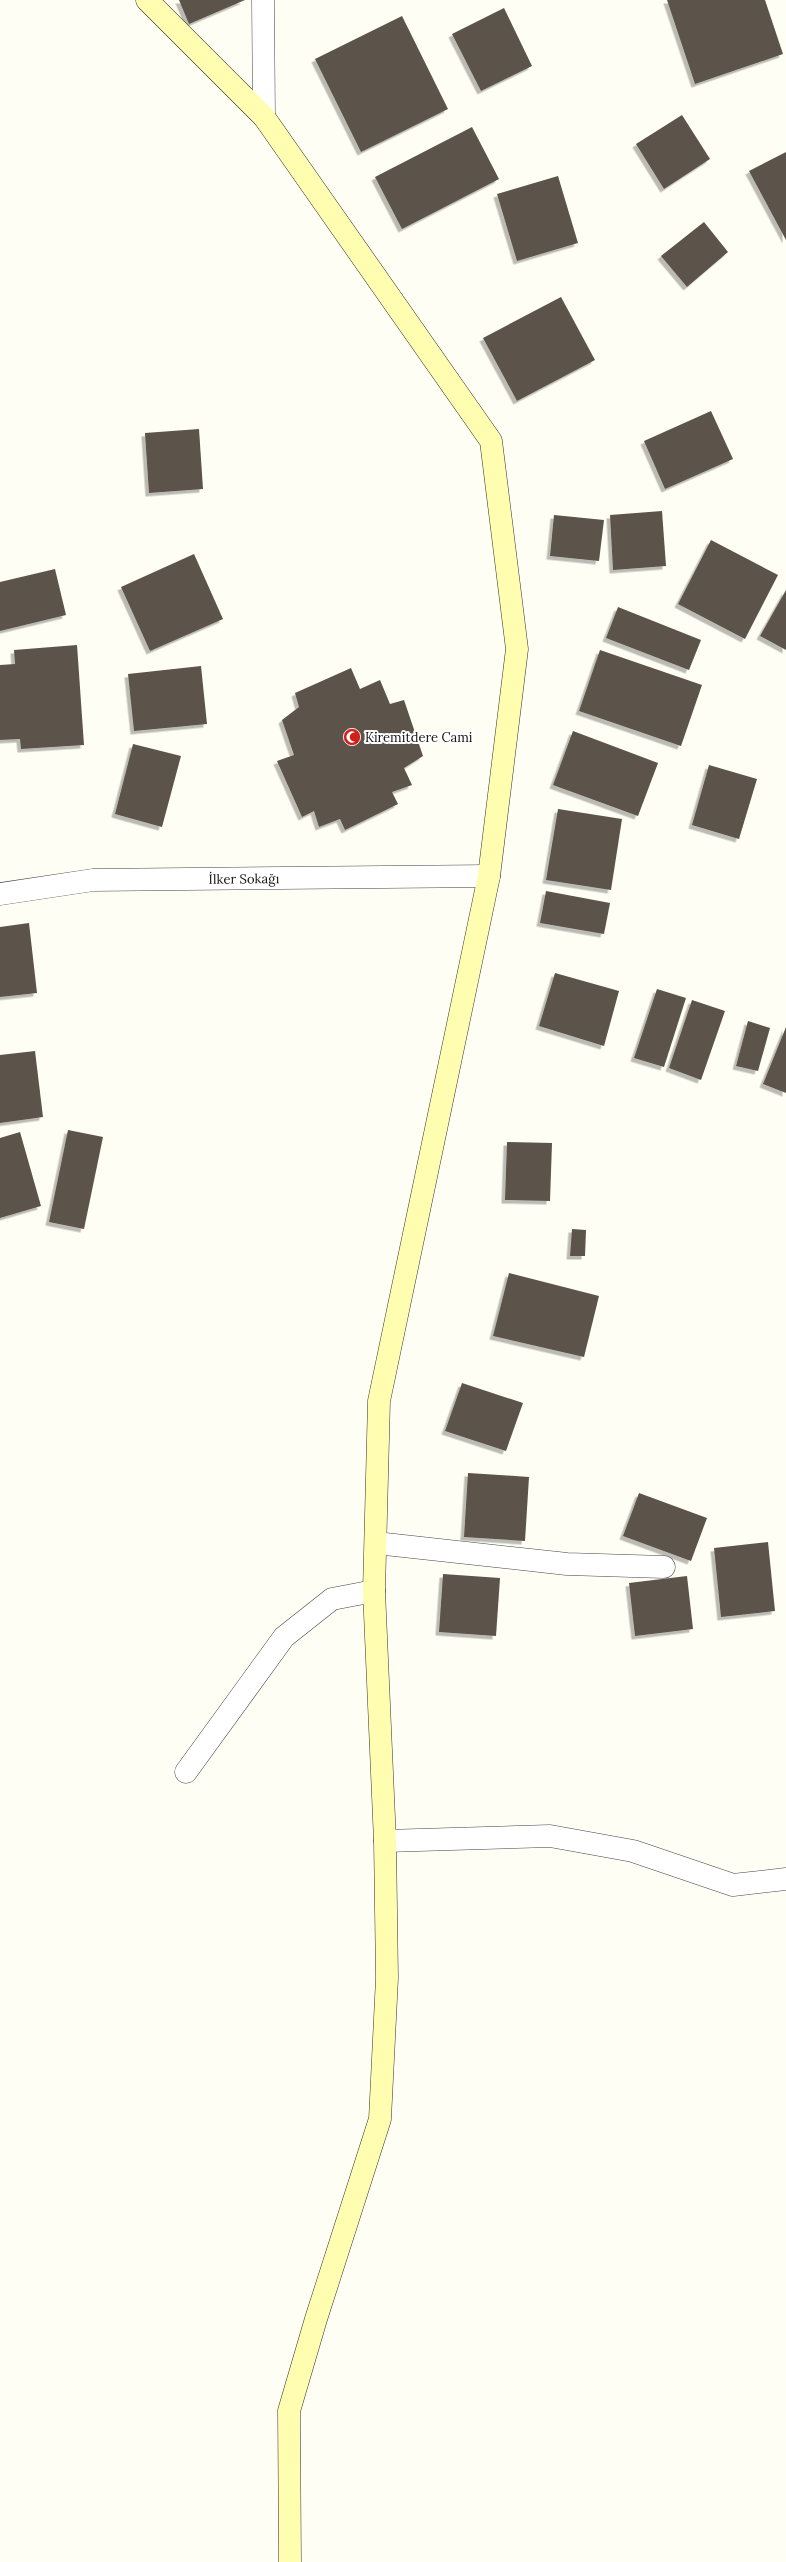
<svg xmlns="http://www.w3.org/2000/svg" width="786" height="2562" viewBox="0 0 786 2562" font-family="Lora,serif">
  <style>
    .building { fill: #5b534c; filter: url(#shadow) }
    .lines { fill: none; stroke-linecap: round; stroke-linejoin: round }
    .street-casing { stroke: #444; stroke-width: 23 }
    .secondary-casing { stroke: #333; stroke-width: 23 }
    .street { stroke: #fff; stroke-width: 22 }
    .secondary { stroke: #fffdaf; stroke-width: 22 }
    .labels { text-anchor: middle; stroke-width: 4; stroke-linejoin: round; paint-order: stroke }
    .poi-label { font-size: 13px; fill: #111; stroke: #fff; text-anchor: start }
    .street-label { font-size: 13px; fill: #111; stroke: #fff }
  </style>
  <defs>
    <filter id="shadow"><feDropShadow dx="-3.5" dy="3.5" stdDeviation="0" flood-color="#0004"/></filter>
  </defs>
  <rect width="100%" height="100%" fill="#fffef4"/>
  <g class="building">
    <polygon points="179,0 245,0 189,24"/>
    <polygon points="667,0 765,0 783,54 695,84"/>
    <polygon points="504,8 532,66 481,91 452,34"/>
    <polygon points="402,16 448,109 361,152 315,59"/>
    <polygon points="682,115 710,159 664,189 636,144"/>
    <polygon points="472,127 499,179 402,229 375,177"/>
    <polygon points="786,152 786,240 749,171"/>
    <polygon points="558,176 578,243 517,261 497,194"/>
    <polygon points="704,222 728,252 687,287 661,256"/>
    <polygon points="561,297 595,360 517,401 483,338"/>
    <polygon points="711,411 733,459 665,489 644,441"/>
    <polygon points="199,429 203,489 149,493 145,433"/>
    <polygon points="662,511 666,566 613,570 610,515"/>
    <polygon points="554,515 604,520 599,561 550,556"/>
    <polygon points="711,540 778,575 745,639 678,604"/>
    <polygon points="194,554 223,619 150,651 121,587"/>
    <polygon points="55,569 66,615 0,631 0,582"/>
    <polygon points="786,590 786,650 760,636"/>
    <polygon points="618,607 701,640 689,670 606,638"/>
    <polygon points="77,645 84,745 21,749 20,739 0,740 0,665 15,664 14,650"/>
    <polygon points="600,650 702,685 681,746 579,711"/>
    <polygon points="201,666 207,724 134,731 128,674"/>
    <polygon points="351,668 360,689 380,680 390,704 404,700 423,756 404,768 412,785 392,792 398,804 345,830 340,819 319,827 314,811 302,817 277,761 294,755 282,720 299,707 295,693"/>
    <polygon points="573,731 658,763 638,816 553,785"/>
    <polygon points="133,744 181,756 162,827 115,814"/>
    <polygon points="709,765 757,779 739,839 692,825"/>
    <polygon points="558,809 622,819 611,890 546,880"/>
    <polygon points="546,891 610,903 604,934 540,923"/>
    <polygon points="29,923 37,993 0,997 0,927"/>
    <polygon points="555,973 619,991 604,1046 539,1026"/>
    <polygon points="657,989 686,998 664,1067 634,1058"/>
    <polygon points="692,1000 725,1011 701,1080 669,1068"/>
    <polygon points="748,1021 770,1028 758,1071 736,1066"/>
    <polygon points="786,1027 786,1093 763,1084"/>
    <polygon points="35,1051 43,1117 0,1123 0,1055"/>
    <polygon points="68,1130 103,1137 84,1229 49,1222"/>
    <polygon points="20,1132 41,1206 0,1218 0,1138"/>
    <polygon points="507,1142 552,1143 550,1201 505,1200"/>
    <polygon points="572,1229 586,1230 585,1256 570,1256"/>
    <polygon points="509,1273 599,1296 584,1357 493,1336"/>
    <polygon points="462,1383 523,1403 506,1451 445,1431"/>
    <polygon points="468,1473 529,1477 525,1541 464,1537"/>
    <polygon points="639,1493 707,1518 691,1561 623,1536"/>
    <polygon points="768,1542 775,1611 721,1617 714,1548"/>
    <polygon points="443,1574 500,1578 496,1636 439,1632"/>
    <polygon points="687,1576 693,1629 635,1636 629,1583"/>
  </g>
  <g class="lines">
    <defs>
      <g id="street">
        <polyline points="263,0 264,117"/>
        <path id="s1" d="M0,894L93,880L489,876"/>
        <polyline points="376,1543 567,1564 664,1567"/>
        <polyline points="186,1772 284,1637 332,1599 374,1591"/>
        <polyline points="385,1841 550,1836 633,1851 733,1885 786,1879"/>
      </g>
      <polyline id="secondary" points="147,0 264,117 491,441 517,649 489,876 379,1401 374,1591 385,1841 387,1978 380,2119 316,2319 289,2411 290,2562"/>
    </defs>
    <use href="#street" class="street-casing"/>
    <use href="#secondary" class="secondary-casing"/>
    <use href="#street" class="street"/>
    <use href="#secondary" class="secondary"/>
  </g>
  <defs>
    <symbol id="mosque-disc" viewBox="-11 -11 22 22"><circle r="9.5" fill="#cf201a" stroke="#fff"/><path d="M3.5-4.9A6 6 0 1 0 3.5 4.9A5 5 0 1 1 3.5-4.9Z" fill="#fff"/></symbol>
  </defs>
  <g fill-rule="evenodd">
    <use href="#mosque-disc" x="342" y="727" width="20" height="20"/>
  </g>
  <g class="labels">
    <g class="poi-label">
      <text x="365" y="742">Kiremitdere Cami</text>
    </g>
    <g class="street-label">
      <text dy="5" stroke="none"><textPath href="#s1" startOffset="245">İlker Sokağı</textPath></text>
    </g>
  </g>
</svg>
